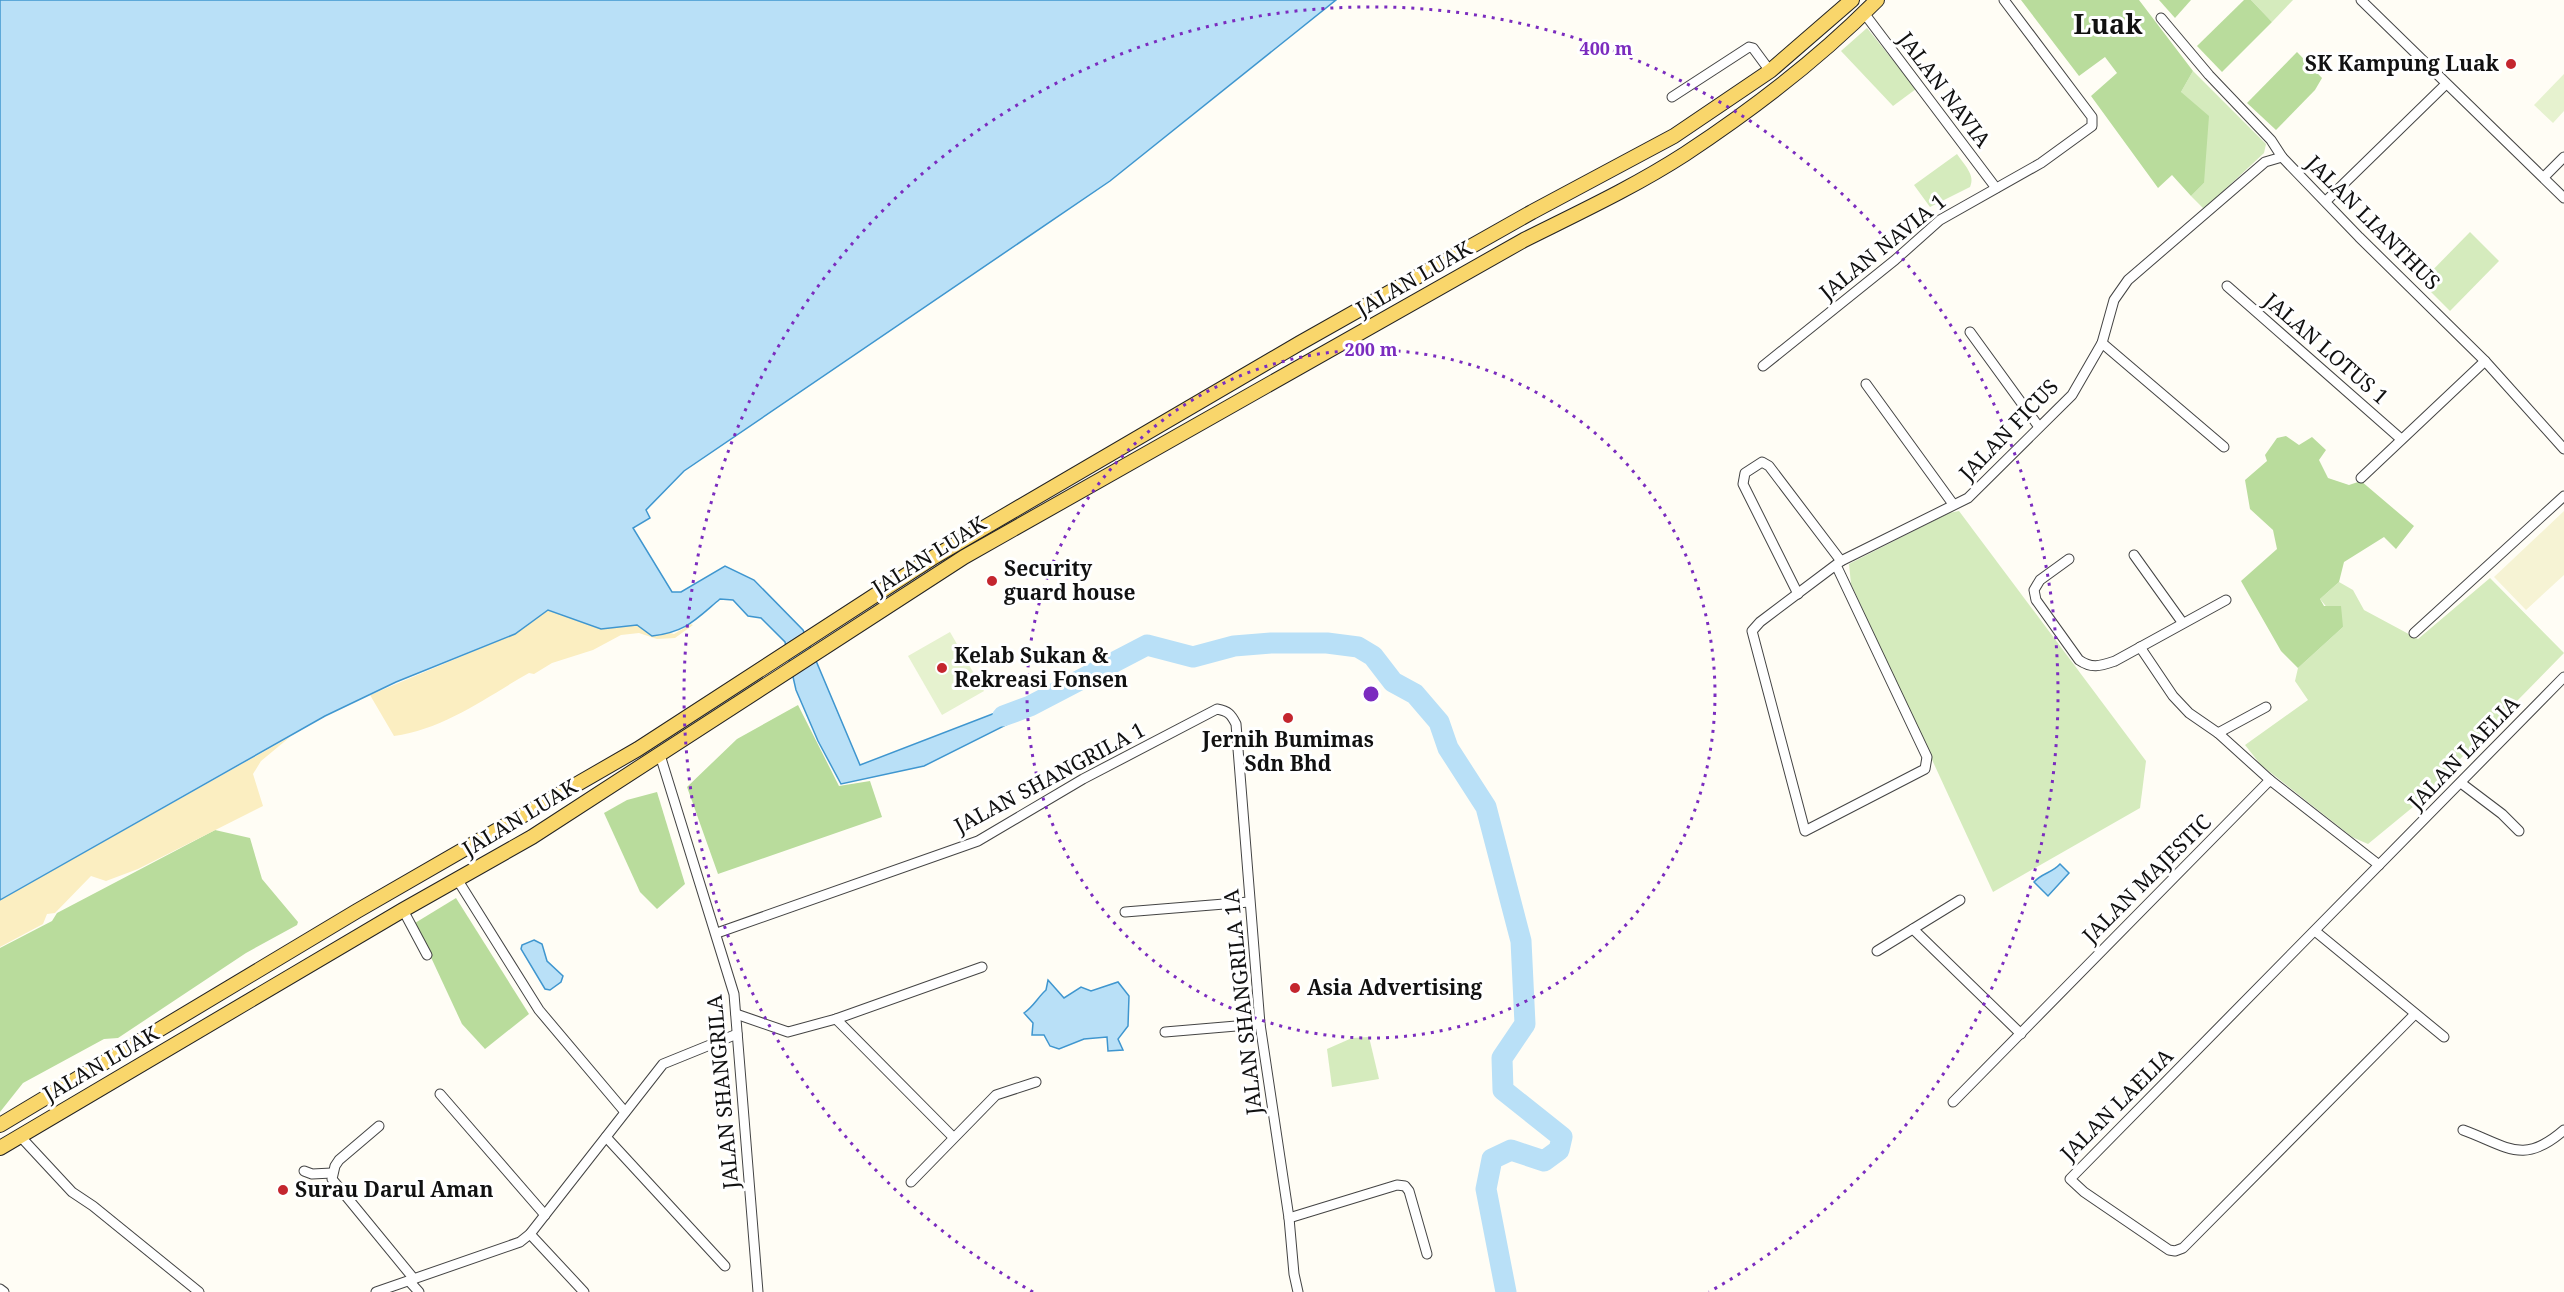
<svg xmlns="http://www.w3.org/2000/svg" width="2564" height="1292" viewBox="0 0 2564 1292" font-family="'Noto Serif',serif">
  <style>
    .farmland { fill: #f6f3d4 }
    .green { fill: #d5ebbd }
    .forest { fill: #b9dc9c }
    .sand { fill: #fbeec1 }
    .pitch { fill: #e6f2cf }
    .water { fill: #b9e0f7; stroke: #3f96cf; stroke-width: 1.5 }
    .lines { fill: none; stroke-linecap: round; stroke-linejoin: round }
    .river { stroke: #b9e0f7; stroke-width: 21 }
    .minor-casing { stroke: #444; stroke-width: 11 }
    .primary-casing { stroke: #222; stroke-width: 16 }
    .minor { stroke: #fff; stroke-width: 9 }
    .primary { stroke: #f9d66b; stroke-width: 14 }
    .ring { fill: none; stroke: #7b2cbf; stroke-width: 3; stroke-dasharray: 3 6 }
    .poi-dot { fill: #c4262e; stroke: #fff; stroke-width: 2 }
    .labels { text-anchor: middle; stroke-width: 6; stroke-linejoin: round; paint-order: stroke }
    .poi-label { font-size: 21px; font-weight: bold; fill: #111; stroke: #fff; text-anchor: start }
    .street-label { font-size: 21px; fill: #111; stroke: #fff }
    .district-label { font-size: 27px; font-weight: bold; fill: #111; stroke: #fff }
    .centre { fill: #7b2cbf; stroke: #fff; stroke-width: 3 }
    .ring-label { font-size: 18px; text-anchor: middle; font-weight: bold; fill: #7b2cbf; stroke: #fff; stroke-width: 6; stroke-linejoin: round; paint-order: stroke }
  </style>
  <rect width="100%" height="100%" fill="#fffdf5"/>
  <polygon class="farmland" points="2564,511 2564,575 2526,610 2494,577"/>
  <g class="green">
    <polygon points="2251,0 2293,0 2272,22"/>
    <polygon points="1867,28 1916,89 1893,106 1841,51"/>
    <polygon points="2193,71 2266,144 2264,153 2204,209 2191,196 2204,183 2181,92"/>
    <path d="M1957,154C1964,165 1976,175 1970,187L1930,207L1914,185Z"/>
    <polygon points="2470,232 2499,261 2450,311 2421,282"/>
    <polygon points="1959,511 2146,761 2140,808 1993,892 1851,584 1849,564 1949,513"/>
    <polygon points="2490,578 2564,653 2413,807 2368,844 2352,837 2261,765 2245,745 2308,700 2295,681 2298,668 2343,627 2320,599 2339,582 2353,590 2364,610 2418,639"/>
    <polygon points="1369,1037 1379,1079 1332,1087 1327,1049 1352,1038"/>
  </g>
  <g class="forest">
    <polygon points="2021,0 2139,0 2193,71 2181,92 2209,116 2204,183 2191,196 2172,175 2158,188 2091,96 2117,73 2105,57 2079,76"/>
    <polygon points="2159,0 2191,0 2175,18"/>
    <polygon points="2244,0 2251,0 2272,22 2222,72 2197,46"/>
    <polygon points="2297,52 2322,78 2315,90 2276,130 2247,103"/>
    <polygon points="2286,436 2299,445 2312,437 2326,450 2319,460 2328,478 2349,485 2361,481 2414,526 2396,549 2384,537 2344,562 2339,582 2320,599 2324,606 2341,606 2343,627 2298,668 2281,651 2241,581 2277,549 2273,530 2250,509 2245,480 2267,461 2265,455 2277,438"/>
    <polygon points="798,705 839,786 870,781 882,817 718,874 687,787 737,739"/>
    <polygon points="657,792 685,884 657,909 640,892 604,813 627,800"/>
    <polygon points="215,830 250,838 262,879 298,922 297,925 246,953 118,1038 104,1039 23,1083 0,1112 0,948 52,921 57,913"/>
    <polygon points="456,898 529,1014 485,1049 462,1024 415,923"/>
  </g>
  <g class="sand">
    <path d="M548,609L601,629L637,625L674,634L691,624L693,625L675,638L657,639L639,633L621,635L593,650L552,663L534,674L529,673C485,698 444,729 394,736L370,695L515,634Z"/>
    <polygon points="290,737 261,761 253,774 263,806 138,869 106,881 91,876 55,913 47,914 43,924 0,947 0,900"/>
  </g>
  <g class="pitch">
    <polygon points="2564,74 2564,111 2553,123 2534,105"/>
    <polygon points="950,632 984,691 942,715 908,656"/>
  </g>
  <g class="water">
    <path d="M0,0H1336L1110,181L684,471L646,510L650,518L633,528L672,592H681L725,566L754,580L803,630L860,765L995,713L1030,706L1016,720L924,766L841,784L818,741L796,690L785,642L761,618L748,616L733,600L720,599C695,620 686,632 652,636L637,625L601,629L548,610L515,634L396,682L325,716L0,900Z"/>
    <path d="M2060,864L2069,873L2048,896L2034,882C2042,873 2052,873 2060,864Z"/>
    <polygon points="534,940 542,944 547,961 563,976 561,982 550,990 545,989 521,949 522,945"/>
    <path d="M1048,980L1064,998L1081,987L1091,991L1118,982L1129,996L1128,1026L1118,1039L1123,1050L1108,1051L1107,1037L1084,1039L1059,1049L1050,1046L1044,1035H1032L1033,1023L1024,1013C1034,1006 1038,997 1046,990Z"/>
  </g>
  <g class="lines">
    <polyline class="river" points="1003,716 1030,706 1147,645 1193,657 1234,646 1271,643 1327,643 1358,647 1373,656 1393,682 1415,694 1439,722 1448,748 1486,807 1521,941 1525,1024 1502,1058 1503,1090 1562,1137 1559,1150 1544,1161 1511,1150 1492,1159 1486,1189 1506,1292"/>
    <defs>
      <g id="minor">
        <polyline points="2361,0 2564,198"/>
        <polyline points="1864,13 1996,188"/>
        <polyline points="2161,18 2209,75 2271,140 2282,157 2359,237 2485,361 2564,449"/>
        <polyline points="1672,97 1749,47 1753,48 1770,71"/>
        <polyline points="2544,177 2564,157"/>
        <polyline points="2326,201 2446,84"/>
        <polyline points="2227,286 2401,439"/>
        <polyline points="1970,332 2039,427"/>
        <polyline points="2102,343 2224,447"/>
        <polyline points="1763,366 1895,260 1940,220 2041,163 2092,126 2092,117 2004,0"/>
        <polyline points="1866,384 1953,504"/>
        <polyline points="2361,478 2485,361"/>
        <polyline points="2134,555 2182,622"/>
        <path d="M2069,559L2040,580L2034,590L2036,600L2079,660C2092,669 2100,666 2115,661L2226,600"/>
        <polyline points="1836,565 1927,757 1925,769 1805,831 1752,631 1760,622 1841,561 1968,498 2072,395 2102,343 2114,300 2128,280 2265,162 2282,157"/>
        <polyline points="1798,594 1743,484 1745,473 1762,462 1769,466 1841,561"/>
        <polyline points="2414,633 2564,496"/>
        <polyline points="2140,647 2173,696 2189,713 2218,733 2270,780"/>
        <polyline points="2218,733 2266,707"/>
        <polyline points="660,755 734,994 758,1292"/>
        <polyline points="2461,783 2502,814 2519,831"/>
        <polyline points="457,879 539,1010 625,1112"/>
        <polyline points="403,910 427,955"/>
        <polyline points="1125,912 1249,902"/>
        <polyline points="1913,929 2021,1034"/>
        <polyline points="2315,931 2444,1037"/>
        <path d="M717,933L978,841L1083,779L1217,709C1228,711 1231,714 1236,724L1260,1024L1289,1218L1294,1274L1298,1292"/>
        <polyline points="1877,951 1960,900"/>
        <polyline points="736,1014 788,1032 836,1019 953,1137"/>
        <polyline points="2415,1014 2183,1248 2175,1251 2169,1250 2084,1192 2070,1179 2564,677"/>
        <polyline points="836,1019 982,967"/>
        <polyline points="1165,1032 1260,1024"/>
        <polyline points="440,1094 545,1215"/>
        <polyline points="1953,1102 2270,780 2379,865"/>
        <polyline points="379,1126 339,1160 335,1166 332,1179 414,1279"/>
        <path d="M2463,1130C2507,1146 2523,1166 2564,1130"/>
        <polyline points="19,1135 72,1192 93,1206 199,1292"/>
        <polyline points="606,1137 725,1266"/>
        <polyline points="304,1171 312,1174 332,1173"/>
        <polyline points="911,1182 996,1095 1036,1082"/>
        <polyline points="1289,1218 1397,1185 1405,1186 1409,1191 1427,1254"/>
        <polyline points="530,1234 584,1292"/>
        <polyline points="409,1281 419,1292"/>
        <polyline points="0,1289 4,1292"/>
        <polyline points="376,1292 520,1242 530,1234 663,1064 737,1034"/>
      </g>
      <g id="primary">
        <polyline points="0,1125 357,911 638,749 934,557 1300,343 1532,212 1674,136 1770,71 1852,0"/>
        <path d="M0,1148L403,910L532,837L964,557L1524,240C1578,213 1634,187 1685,154C1753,109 1820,58 1877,0"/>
      </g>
    </defs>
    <use href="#minor" class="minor-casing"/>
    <use href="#primary" class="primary-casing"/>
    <use href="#minor" class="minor"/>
    <use href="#primary" class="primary"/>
  </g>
  <g class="ring">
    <circle cx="1371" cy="694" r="344"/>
    <path d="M1033 1292A687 687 0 1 1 1709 1292"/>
  </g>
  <g class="poi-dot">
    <circle cx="2511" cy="64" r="6"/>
    <circle cx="992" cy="581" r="6"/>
    <circle cx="942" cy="668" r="6"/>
    <circle cx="1288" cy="718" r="6"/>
    <circle cx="1295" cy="988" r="6"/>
    <circle cx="283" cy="1190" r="6"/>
  </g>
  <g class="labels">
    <g class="poi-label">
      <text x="2499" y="71" text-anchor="end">SK Kampung Luak</text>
      <text x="1004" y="576">Security<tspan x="1004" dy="24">guard house</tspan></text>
      <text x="954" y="663">Kelab Sukan &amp;<tspan x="954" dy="24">Rekreasi Fonsen</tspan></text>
      <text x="1288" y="747" text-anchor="middle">Jernih Bumimas<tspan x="1288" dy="24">Sdn Bhd</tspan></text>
      <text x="1307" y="995">Asia Advertising</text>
      <text x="295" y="1197">Surau Darul Aman</text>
    </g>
    <g class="street-label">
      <text transform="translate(1944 90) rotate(53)" y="7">JALAN NAVIA</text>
      <text transform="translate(2373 223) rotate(45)" y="7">JALAN LIANTHUS</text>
      <text transform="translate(1883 247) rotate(-39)" y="7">JALAN NAVIA 1</text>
      <text transform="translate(1414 279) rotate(-30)" y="7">JALAN LUAK</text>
      <text transform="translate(2326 349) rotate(41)" y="7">JALAN LOTUS 1</text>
      <text transform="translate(2009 430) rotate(-46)" y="7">JALAN FICUS</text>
      <text transform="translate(929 556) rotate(-32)" y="7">JALAN LUAK</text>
      <text transform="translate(2464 753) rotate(-46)" y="7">JALAN LAELIA</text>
      <text transform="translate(1050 778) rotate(-28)" y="7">JALAN SHANGRILA 1</text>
      <text transform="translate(520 818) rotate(-31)" y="7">JALAN LUAK</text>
      <text transform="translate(2147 879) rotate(-45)" y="7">JALAN MAJESTIC</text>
      <text transform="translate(1243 1002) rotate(-96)" y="7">JALAN SHANGRILA 1A</text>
      <text transform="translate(101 1064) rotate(-30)" y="7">JALAN LUAK</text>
      <text transform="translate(723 1092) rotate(-95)" y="7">JALAN SHANGRILA</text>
      <text transform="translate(2117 1105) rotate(-45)" y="7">JALAN LAELIA</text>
    </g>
    <g class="district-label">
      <text x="2108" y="34">Luak</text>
    </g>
  </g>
  <circle cx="1371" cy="694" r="9" class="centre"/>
  <g class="ring-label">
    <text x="1606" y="55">400 m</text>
    <text x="1371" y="356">200 m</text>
  </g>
</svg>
